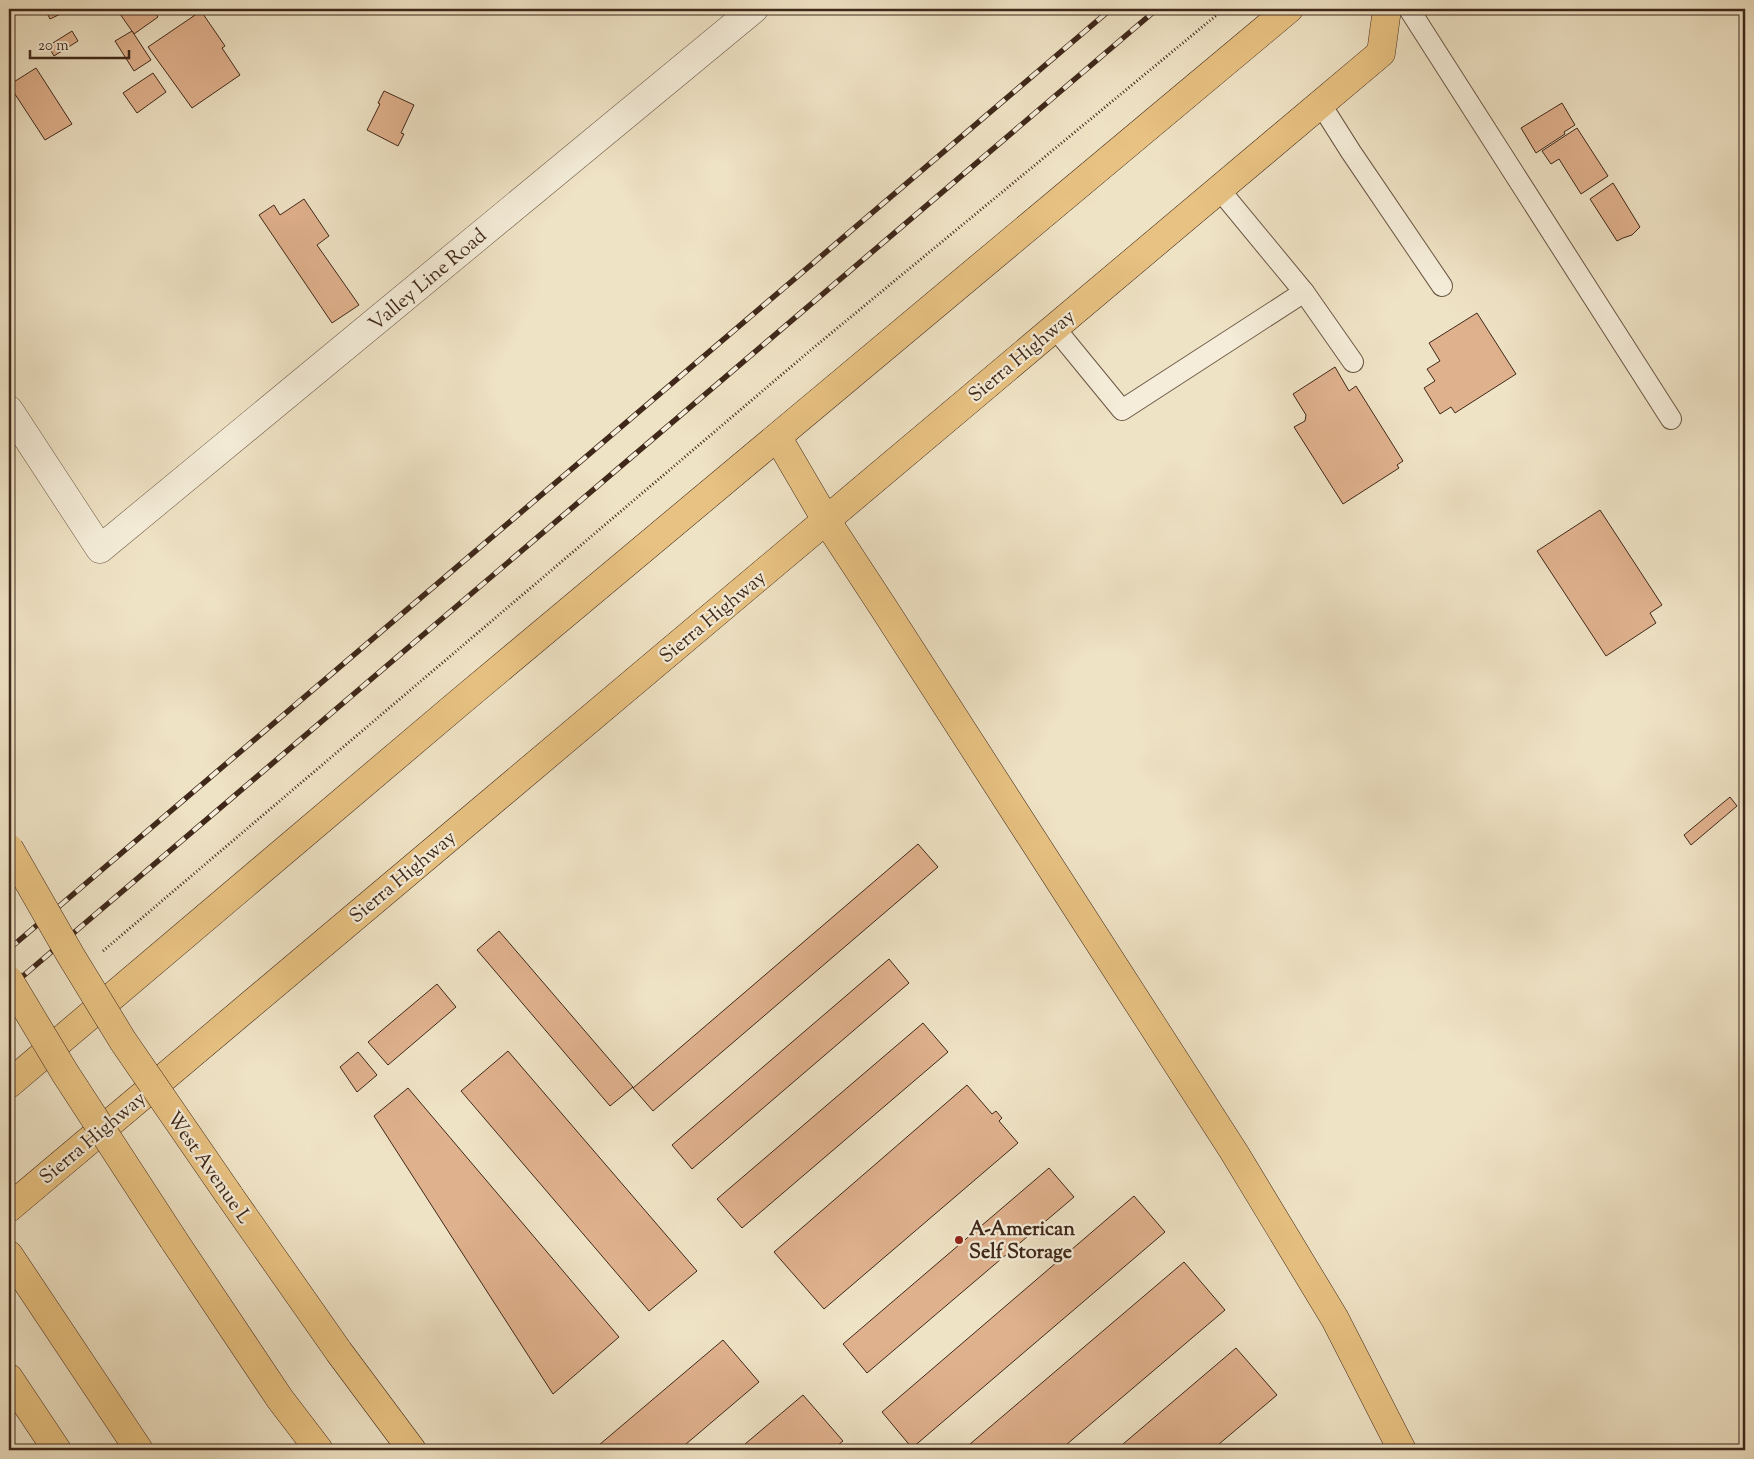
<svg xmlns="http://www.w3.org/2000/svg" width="1754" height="1459" viewBox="0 0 1754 1459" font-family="'Sorts Mill Goudy',serif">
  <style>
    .building { fill: #e0b18d; stroke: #3f281a }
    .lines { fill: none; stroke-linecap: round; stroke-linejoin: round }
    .service-casing { stroke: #6b5745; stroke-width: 22 }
    .minor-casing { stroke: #6b5745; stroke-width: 29 }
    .primary-casing { stroke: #3f281a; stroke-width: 29 }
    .path { stroke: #3f281a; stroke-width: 3; stroke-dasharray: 1 2.5; stroke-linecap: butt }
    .service { stroke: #f5edd9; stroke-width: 20 }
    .minor { stroke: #f5edd9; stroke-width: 28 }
    .primary { stroke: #e8c282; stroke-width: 28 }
    .rail-casing { stroke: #3f281a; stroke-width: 5.5 }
    .rail { stroke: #f5edd9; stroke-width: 4; stroke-dasharray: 11; stroke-linecap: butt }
    .primary-bridge-casing { stroke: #3f281a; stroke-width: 29; stroke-linecap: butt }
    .primary-bridge { stroke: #e8c282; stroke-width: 28 }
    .poi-dot { fill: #8f2418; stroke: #f5edd9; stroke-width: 2 }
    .labels { text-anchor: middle; stroke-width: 4.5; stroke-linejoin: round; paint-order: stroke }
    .street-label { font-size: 20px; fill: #3f281a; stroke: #f5edd9 }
    .poi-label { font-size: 20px; font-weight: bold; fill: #3f281a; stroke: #f5edd9; text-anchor: start }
  </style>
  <rect width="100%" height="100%" fill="#efe3c5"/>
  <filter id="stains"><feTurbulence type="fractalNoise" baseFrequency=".004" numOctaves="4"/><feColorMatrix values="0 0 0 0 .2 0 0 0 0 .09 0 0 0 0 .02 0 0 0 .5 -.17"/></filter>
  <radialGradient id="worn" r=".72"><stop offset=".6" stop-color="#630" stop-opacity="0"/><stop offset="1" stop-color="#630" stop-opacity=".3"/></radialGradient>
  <g class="building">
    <polygon points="45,9 71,9 50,19"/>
    <polygon points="128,9 152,9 158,17 134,34 120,14"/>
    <polygon points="201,11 225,46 222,48 240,75 192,108 148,47"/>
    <polygon points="72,31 78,41 54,56 48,46"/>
    <polygon points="132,31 151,60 134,71 115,41"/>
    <polygon points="36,68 72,124 45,140 9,85"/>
    <polygon points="153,73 166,92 137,113 123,93"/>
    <polygon points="384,91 414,105 401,133 404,134 398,146 367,130 380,104 378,103"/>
    <polygon points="1562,103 1575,125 1564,132 1565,134 1536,153 1521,128"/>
    <polygon points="1577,128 1608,176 1581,194 1559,159 1551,164 1542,151"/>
    <polygon points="1613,183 1640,227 1632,235 1623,238 1617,241 1590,199"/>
    <polygon points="304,199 329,236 317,245 359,305 332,323 259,215 274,205 280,215"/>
    <polygon points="1477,313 1516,374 1455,413 1451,407 1440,414 1424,388 1435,381 1427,369 1440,361 1429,343"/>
    <polygon points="1335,367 1349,391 1356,386 1403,461 1397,465 1399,468 1343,504 1294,427 1305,421 1306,415 1293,394"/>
    <polygon points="1600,510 1662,605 1650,613 1656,623 1606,656 1537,551"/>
    <polygon points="1730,797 1737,806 1691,845 1684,835"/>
    <polygon points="918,844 938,867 653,1111 633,1088"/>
    <polygon points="499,931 633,1087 610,1106 477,950"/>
    <polygon points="889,959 909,983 692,1169 672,1145"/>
    <polygon points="437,984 456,1007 388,1065 368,1042"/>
    <polygon points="923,1023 948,1052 742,1228 717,1199"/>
    <polygon points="508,1051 697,1271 649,1311 461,1091"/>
    <polygon points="358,1052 377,1075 357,1092 340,1067"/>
    <polygon points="967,1085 992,1114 996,1111 1002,1118 999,1121 1018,1143 824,1309 774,1252"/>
    <polygon points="408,1088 619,1337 553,1394 374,1116"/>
    <polygon points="1049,1168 1074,1197 867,1373 843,1344"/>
    <polygon points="1134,1196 1165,1232 912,1448 882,1412"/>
    <polygon points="1184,1262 1225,1310 1060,1450 963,1450"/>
    <polygon points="723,1340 759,1382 679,1450 604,1450 599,1445"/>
    <polygon points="1236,1348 1277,1395 1212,1450 1116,1450"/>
    <polygon points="803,1395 843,1441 832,1450 738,1450"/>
  </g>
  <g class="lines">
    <defs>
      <g id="service">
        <polyline points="1409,9 1671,419"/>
        <polyline points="1320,103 1351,152 1442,286"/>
        <polyline points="1219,189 1304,292"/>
        <polyline points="1054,327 1122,410 1304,292 1353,362"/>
      </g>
      <polyline id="minor" points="9,410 100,549 754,9"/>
      <g id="primary">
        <polyline points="778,438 826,520 883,607 1234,1152 1335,1319 1402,1450"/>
        <polyline points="9,1084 460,702 1289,9"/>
        <polyline points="229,1195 339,1352 412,1450"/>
        <polyline points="9,1208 1381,53 1387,9"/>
        <polyline points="173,1239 280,1399 319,1450"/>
        <polyline points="9,1255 139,1450"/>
        <polyline points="9,1378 57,1450"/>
      </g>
    </defs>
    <use href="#service" class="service-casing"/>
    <use href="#minor" class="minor-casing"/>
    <use href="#primary" class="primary-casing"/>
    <polyline class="path" points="103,951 812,349 1224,9"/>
    <use href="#service" class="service"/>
    <use href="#minor" class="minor"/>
    <use href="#primary" class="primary"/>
    <defs>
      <g id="rail">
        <polyline points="9,949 1111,9"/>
        <polyline points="9,988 1157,9"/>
      </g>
    </defs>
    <use href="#rail" class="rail-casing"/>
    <use href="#rail" class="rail"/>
    <defs>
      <g id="primary-bridge">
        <polyline points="9,848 71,956 123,1041 229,1195"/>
        <polyline points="9,980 65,1073 173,1239"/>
      </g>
    </defs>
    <use href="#primary-bridge" class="primary-bridge-casing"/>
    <use href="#primary-bridge" class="primary-bridge"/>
  </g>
  <circle class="poi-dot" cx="959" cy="1240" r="5"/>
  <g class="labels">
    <g class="street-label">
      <text transform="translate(427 279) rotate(-40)" y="7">Valley Line Road</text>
      <text transform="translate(1021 355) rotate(-40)" y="7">Sierra Highway</text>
      <text transform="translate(712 616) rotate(-40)" y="7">Sierra Highway</text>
      <text transform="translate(402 876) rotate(-40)" y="7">Sierra Highway</text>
      <text transform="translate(92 1137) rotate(-40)" y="7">Sierra Highway</text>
      <text transform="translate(210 1167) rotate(55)" y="7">West Avenue L</text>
    </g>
    <g class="poi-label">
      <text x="969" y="1235">A-American<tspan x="969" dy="23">Self Storage</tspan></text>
    </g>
  </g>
  <rect width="1754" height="1459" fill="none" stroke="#efe3c5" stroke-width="30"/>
  <rect x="10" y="10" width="1734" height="1439" fill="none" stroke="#3f281a" stroke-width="2.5"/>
  <rect x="15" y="15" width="1724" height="1429" fill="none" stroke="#3f281a"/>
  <path d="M30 50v8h99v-8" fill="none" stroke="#3f281a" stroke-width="2.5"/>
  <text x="38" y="50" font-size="15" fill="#3f281a" stroke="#f5edd9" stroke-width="4" paint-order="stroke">20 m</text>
  <rect width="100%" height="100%" filter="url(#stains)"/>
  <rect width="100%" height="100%" fill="url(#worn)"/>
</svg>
